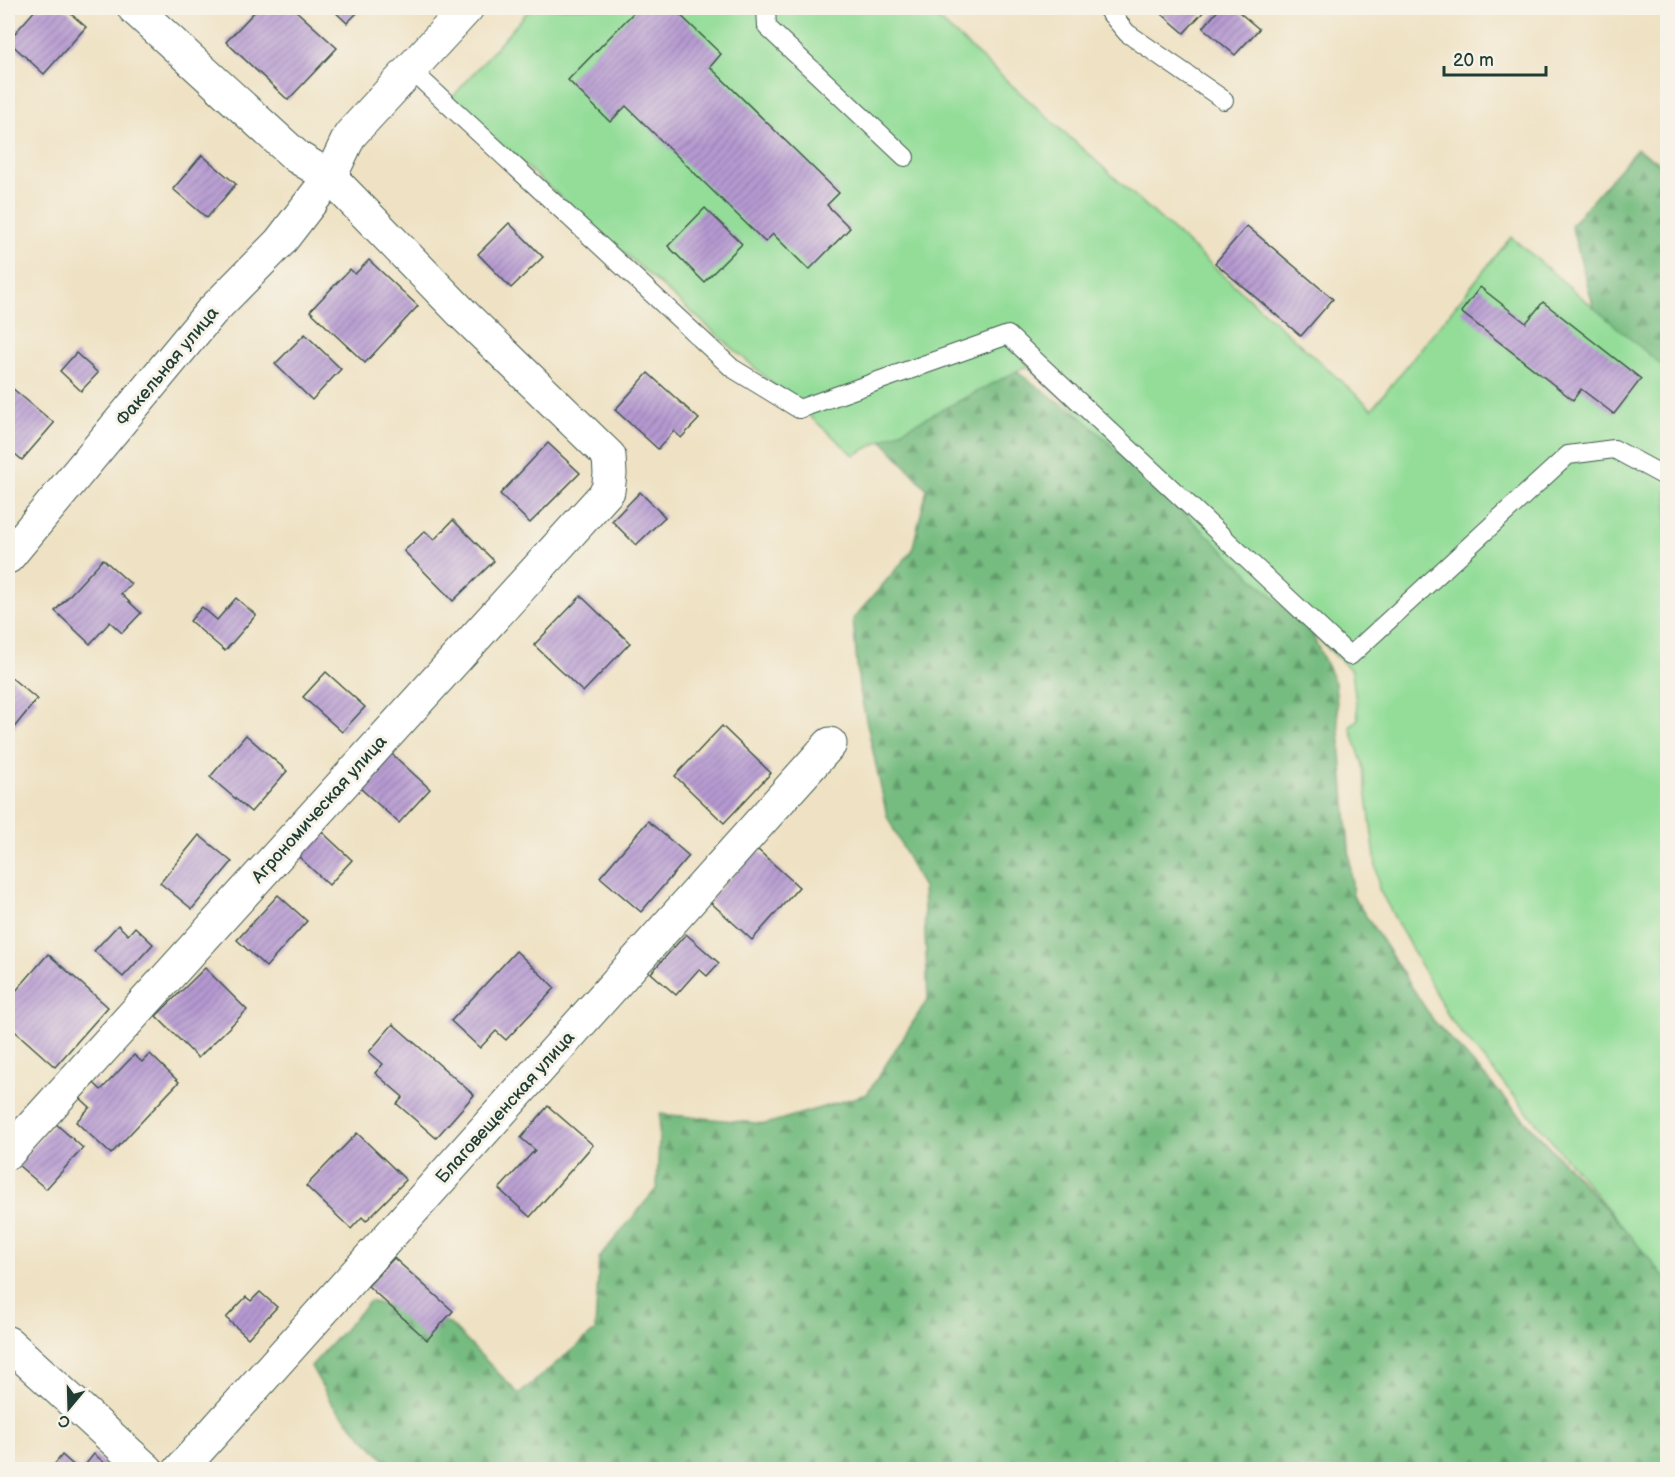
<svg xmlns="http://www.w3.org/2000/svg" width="1675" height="1477" viewBox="0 0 1675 1477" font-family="'Balsamiq Sans',sans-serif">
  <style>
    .forest { fill: url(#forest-firs); stroke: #4a7c5a; stroke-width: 1.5 }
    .green { fill: #93dd98; stroke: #598d66; stroke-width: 1.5 }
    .building { fill: url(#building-hatch) }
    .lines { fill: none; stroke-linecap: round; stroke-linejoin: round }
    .service-casing { stroke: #3e564a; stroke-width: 20 }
    .minor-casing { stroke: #3e564a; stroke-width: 35 }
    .service { stroke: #fff; stroke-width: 18 }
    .minor { stroke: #fff; stroke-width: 33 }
    .labels { text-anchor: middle; stroke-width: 6; stroke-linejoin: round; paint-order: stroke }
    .street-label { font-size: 18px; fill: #1f3d34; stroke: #f7f3e8 }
  </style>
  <defs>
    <pattern id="forest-firs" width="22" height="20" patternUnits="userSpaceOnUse" patternTransform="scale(1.5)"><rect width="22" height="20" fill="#76bc80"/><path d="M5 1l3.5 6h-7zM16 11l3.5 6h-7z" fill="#609a6a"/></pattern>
    <pattern id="building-hatch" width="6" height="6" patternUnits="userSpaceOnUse" patternTransform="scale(1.5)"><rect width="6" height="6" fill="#b599d1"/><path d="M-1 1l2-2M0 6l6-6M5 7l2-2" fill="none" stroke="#937eaa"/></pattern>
  </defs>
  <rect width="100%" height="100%" fill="#f7f3e8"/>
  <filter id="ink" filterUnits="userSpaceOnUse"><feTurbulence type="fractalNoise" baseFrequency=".0167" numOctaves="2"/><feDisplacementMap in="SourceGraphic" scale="12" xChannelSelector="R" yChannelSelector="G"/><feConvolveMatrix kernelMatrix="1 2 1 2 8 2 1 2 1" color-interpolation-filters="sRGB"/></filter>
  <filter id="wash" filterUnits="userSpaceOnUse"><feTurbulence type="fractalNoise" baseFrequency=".008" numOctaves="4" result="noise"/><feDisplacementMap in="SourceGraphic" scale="24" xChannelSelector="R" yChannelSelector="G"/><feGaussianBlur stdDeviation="1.35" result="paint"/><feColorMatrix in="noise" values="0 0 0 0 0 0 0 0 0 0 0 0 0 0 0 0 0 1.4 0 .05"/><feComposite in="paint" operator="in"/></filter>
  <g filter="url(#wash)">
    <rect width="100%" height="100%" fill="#efe2c4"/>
    <g class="forest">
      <polygon points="1637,149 1667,168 1667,380 1598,323 1571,225"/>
      <polygon points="1003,362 1135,456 1293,594 1335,683 1353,896 1433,1020 1667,1275 1667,1469 393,1469 332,1404 311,1366 370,1301 450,1324 519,1394 595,1331 599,1258 657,1188 660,1114 766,1124 867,1094 928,999 923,888 887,816 859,687 853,619 912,551 927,489 864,421"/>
    </g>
    <polygon class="green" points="531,8 926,8 1372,409 1511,237 1667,370 1667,1280 1450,1019 1379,889 1363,765 1350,727 1358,719 1352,671 1027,366 854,455 450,100"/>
    <g id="blocks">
      <g class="building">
        <polygon points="37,8 64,8 86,27 44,74 8,41"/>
        <polygon points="258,8 293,8 337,48 288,100 226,42"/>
        <polygon points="331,8 362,8 347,23"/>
        <polygon points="638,8 673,8 721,54 710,67 839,193 827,205 850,228 809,270 773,234 765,242 626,106 610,122 568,80"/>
        <polygon points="1155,8 1207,8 1184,33"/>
        <polygon points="1220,8 1234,8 1259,29 1235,55 1203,28"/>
        <polygon points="202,155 236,184 207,218 173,189"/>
        <polygon points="705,208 742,244 704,282 668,246"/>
        <polygon points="509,223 543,257 511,288 478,254"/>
        <polygon points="1247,226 1333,299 1301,336 1215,263"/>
        <polygon points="369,260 418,306 365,363 310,311 350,269 355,274"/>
        <polygon points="1480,287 1526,323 1543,302 1641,379 1614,414 1581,389 1573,400 1461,312"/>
        <polygon points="305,334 341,369 312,400 275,364"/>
        <polygon points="76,353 98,373 81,391 60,371"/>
        <polygon points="648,373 699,419 681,438 674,431 658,449 615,410"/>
        <polygon points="12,388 54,423 22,460 8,448 8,393"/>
        <polygon points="548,443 580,473 530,523 500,494"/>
        <polygon points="640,492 665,517 636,545 612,521"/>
        <polygon points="453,520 494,561 453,601 404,551 425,531 434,540"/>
        <polygon points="103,559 131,584 121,594 141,613 122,633 110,622 90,644 55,611"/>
        <polygon points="581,596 630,643 583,692 534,645"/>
        <polygon points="236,598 256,615 225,651 190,621 202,607 217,620"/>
        <polygon points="326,672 365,707 342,732 303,697"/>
        <polygon points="8,675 37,699 8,735"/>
        <polygon points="722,726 771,773 724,823 675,776"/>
        <polygon points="246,735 287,771 251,812 210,777"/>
        <polygon points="392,754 430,789 399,823 360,788"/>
        <polygon points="648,821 689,856 641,912 600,877"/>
        <polygon points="321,831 352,860 329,885 298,856"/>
        <polygon points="199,835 232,862 192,909 160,883"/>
        <polygon points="757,849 799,887 752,940 709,901"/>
        <polygon points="278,895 307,921 266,967 237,940"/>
        <polygon points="118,925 128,935 135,927 153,944 123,977 94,951"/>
        <polygon points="686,934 719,963 707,976 699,969 676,995 651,973"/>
        <polygon points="516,951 555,988 506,1040 496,1031 480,1048 451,1021"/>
        <polygon points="48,954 108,1007 55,1067 8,1025 8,1000"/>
        <polygon points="205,968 247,1010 198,1058 156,1016"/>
        <polygon points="393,1024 474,1095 436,1138 397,1104 403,1097 375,1073 383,1064 369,1052"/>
        <polygon points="150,1054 179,1082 111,1154 76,1122 90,1107 80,1098 94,1083 101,1090 134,1055 142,1062"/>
        <polygon points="548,1106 593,1145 530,1217 499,1189 535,1150 521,1138"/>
        <polygon points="55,1123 83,1148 46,1189 18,1165"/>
        <polygon points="357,1133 406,1180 366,1221 362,1217 351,1229 306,1186"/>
        <polygon points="394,1258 453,1311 427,1340 368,1286"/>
        <polygon points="260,1292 277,1307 248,1338 226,1318 246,1297 251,1301"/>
        <polygon points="94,1454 113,1470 81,1470"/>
        <polygon points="62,1455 79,1470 50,1470"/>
      </g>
    </g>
  </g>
  <g filter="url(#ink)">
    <use href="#blocks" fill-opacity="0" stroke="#3e564a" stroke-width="1.5"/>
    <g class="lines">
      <defs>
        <g id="service">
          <polyline points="766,8 767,27 905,157"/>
          <polyline points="1106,8 1127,33 1224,100"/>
          <polyline points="410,69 732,368 799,409 1008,335 1350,656 1568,455 1614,449 1668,478"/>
        </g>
        <g id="minor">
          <polyline points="8,557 211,312 280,242 330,177 350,135 467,8"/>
          <polyline points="8,1153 608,491 610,474 609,456 466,317 330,177 297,157 134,8"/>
          <polyline points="8,1343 147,1470"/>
          <polyline points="180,1470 830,744"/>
        </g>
      </defs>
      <use href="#service" class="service-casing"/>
      <use href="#minor" class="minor-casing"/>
      <use href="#service" class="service"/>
      <use href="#minor" class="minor"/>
    </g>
  </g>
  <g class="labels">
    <g class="street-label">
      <text transform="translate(167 366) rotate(-50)" y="6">Факельная улица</text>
      <text transform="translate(319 809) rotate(-48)" y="6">Агрономическая улица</text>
      <text transform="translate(505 1107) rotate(-48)" y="6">Благовещенская улица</text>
    </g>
  </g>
  <rect width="1675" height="1477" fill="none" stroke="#f7f3e8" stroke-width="30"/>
  <g transform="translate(69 1408) rotate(199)" stroke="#f7f3e8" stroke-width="4.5" paint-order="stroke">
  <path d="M0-4.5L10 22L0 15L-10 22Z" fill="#1f3d34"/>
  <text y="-9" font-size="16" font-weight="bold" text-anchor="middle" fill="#1f3d34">С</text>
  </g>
  <path d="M1444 66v9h102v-9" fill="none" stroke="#1f3d34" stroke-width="3"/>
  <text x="1453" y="66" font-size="18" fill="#1f3d34" stroke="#f7f3e8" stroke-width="4.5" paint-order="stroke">20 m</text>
</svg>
